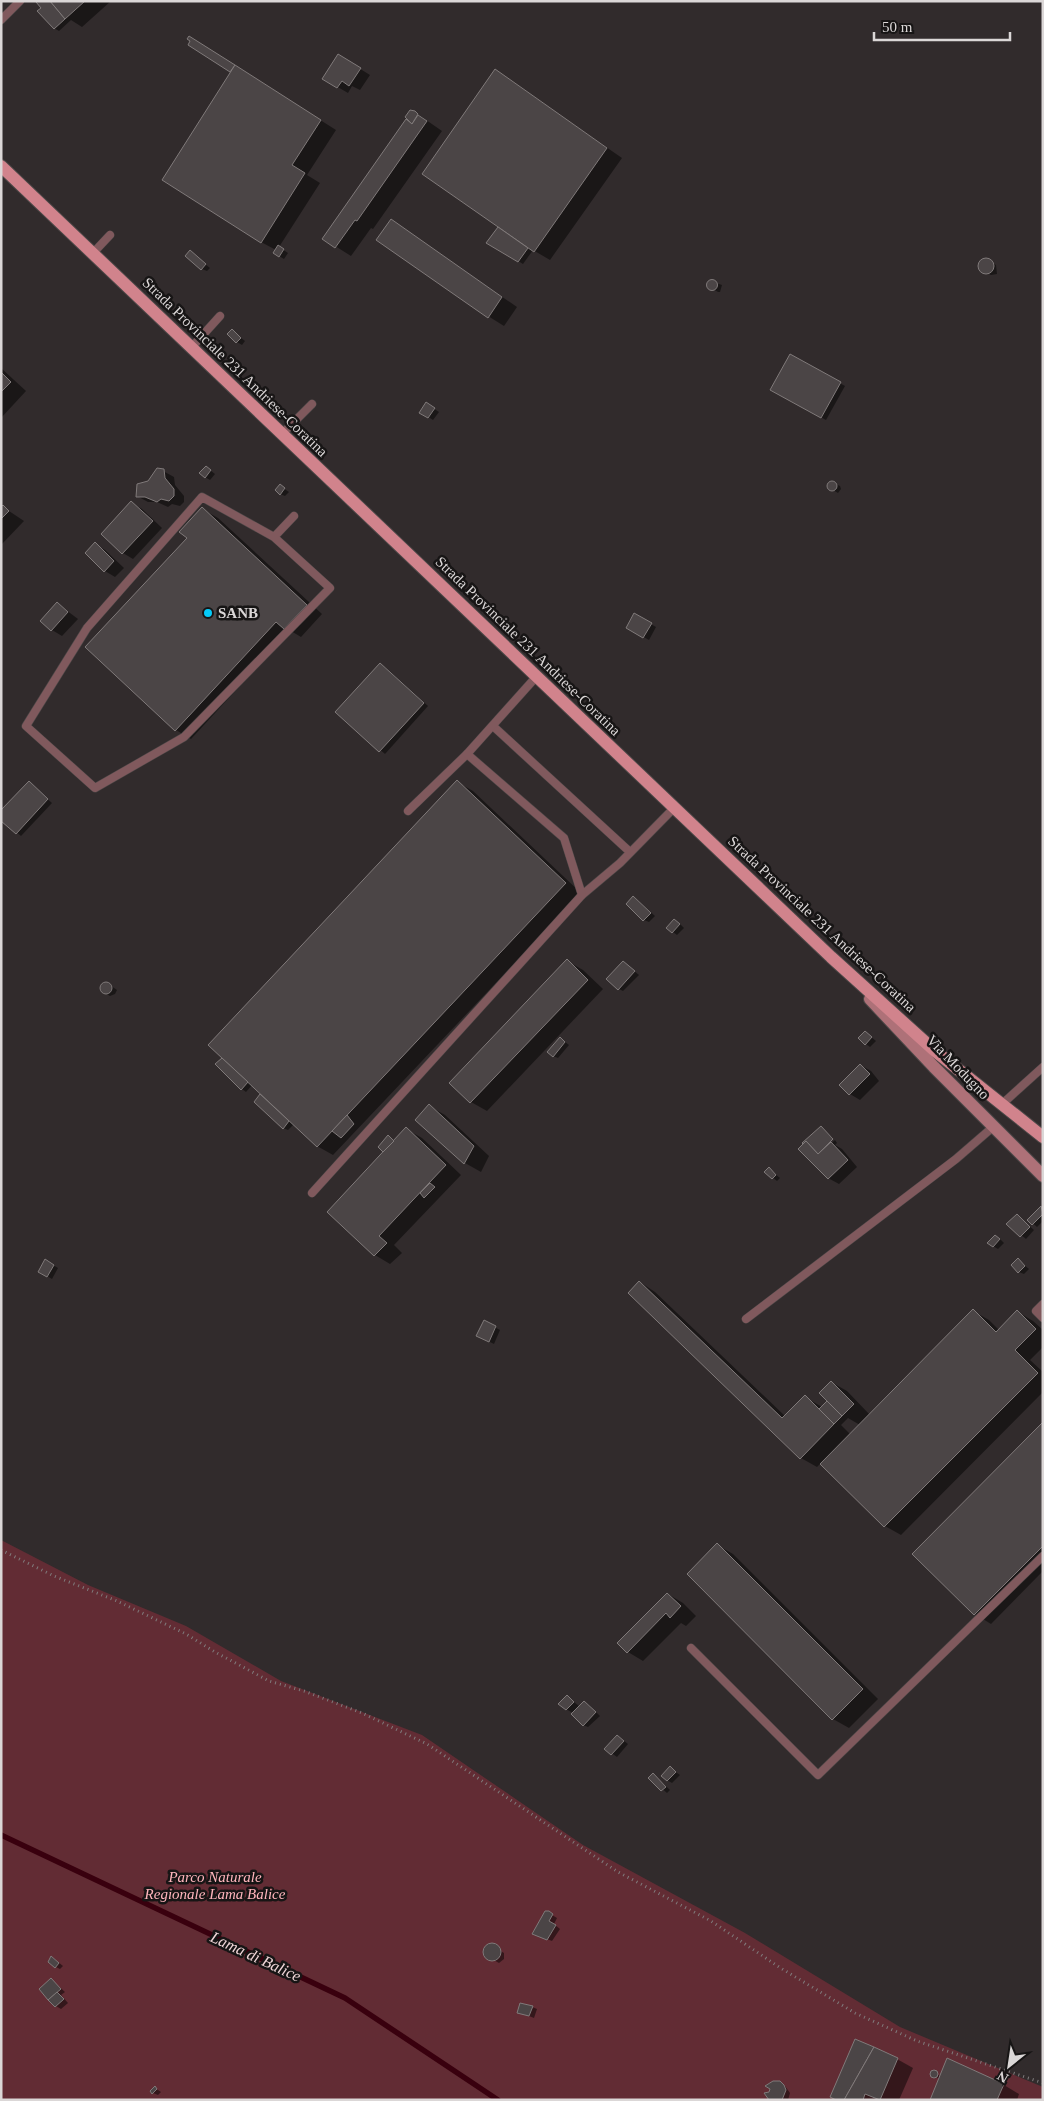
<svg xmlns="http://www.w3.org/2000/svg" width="1044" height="2101" viewBox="0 0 1044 2101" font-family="Georgia,serif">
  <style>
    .green { fill: #622c34 }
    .shadow { fill: #0007; fill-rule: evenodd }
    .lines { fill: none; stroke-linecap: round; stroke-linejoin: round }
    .stream { stroke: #39000e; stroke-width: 5.5 }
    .building { fill: #4b4546; stroke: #807a7a }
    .lane-casing { stroke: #4c4747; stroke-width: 9 }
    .secondary-casing { stroke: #4c4747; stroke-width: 14 }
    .primary-casing { stroke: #4c4747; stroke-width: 14 }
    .path { stroke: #817c7d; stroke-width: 3; stroke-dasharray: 1 4; stroke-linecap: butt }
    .lane { stroke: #80595d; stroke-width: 8 }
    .secondary { stroke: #ae7178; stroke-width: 12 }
    .primary { stroke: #d1838c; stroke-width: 12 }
    .poi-dot { fill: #05cbf9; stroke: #171515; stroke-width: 2 }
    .labels { text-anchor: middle; stroke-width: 5; stroke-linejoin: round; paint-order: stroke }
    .street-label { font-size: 15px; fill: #dbd7d7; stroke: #171515 }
    .poi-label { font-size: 15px; font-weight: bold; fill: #dbd7d7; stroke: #171515; text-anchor: start }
    .park-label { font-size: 15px; font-style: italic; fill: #ffb5bc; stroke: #171515 }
    .water-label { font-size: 16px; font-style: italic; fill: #f0d6d8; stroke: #171515 }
  </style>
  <rect width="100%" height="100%" fill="#312b2c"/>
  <polygon class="green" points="1,1540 88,1585 186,1626 281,1681 422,1735 583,1845 745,1933 900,2027 1043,2087 1043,2100 1,2100"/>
  <g class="shadow">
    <polygon points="39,1 111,1 82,27 71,20 59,31 54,28"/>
    <polygon points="189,37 336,130 307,175 320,183 279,247 288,253 284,259 274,253 276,250 261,242 232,72 189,44 192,40"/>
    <polygon points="349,62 370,75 360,90 352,86 348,93 324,79"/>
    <polygon points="496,71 622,158 550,260 533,250 523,264 488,242 499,226"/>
    <polygon points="416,113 442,131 373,229 371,228 351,256 324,239 408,119"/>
    <polygon points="391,221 517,307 504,326 488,316"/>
    <polygon points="190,252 210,268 207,271 202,269"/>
    <polygon points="986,259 996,265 997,274 991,275 981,270 979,266"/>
    <polygon points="710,281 722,285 720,292 718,292 708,286"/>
    <polygon points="232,331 245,341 242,345 237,342"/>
    <polygon points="791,356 845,386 826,420 772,390"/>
    <polygon points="1,368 26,391 1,418"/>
    <polygon points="427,404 439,412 433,420 421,412"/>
    <polygon points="206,467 215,474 210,480 205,477"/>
    <polygon points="163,471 174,477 175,485 184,496 184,502 180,506 172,504 168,507 157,502 148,502 137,496 149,483"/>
    <polygon points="831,482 840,486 841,489 838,493 828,487"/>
    <polygon points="280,486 289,492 285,496 280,494"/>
    <polygon points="131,503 142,509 162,528 133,559 123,553"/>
    <polygon points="3,507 24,521 1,545 1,509"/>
    <polygon points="202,509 218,518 322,614 301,637 291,631 191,739 176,730 189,538"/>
    <polygon points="95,544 105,550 124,568 115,577 105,571 86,553"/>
    <polygon points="58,604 78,619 62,636 52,630"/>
    <polygon points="635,615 656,627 649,640 628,628"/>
    <polygon points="385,667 428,706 385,754 337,712"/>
    <polygon points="457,782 473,791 581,893 333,1155 317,1146 294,1124 288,1130 283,1128 255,1102 262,1094 252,1085 246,1092 242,1089"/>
    <polygon points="29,783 52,803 21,836 1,819"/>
    <polygon points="634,897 655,916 649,922 644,920"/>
    <polygon points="679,923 684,928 677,935 673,932"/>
    <polygon points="567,961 583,970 603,989 487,1111 471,1102 451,1083"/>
    <polygon points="623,962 639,975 623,991 619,989"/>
    <polygon points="107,983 117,990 115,994 110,996 102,991 101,987"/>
    <polygon points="865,1032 876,1041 870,1047 866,1044"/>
    <polygon points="560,1038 569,1045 558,1058 553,1056"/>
    <polygon points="860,1065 871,1071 879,1081 860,1100 850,1094"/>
    <polygon points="429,1106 445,1115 489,1156 481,1172 465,1163 416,1120"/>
    <polygon points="821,1127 833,1138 819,1151 821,1153 835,1140 837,1143 835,1145 842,1149 857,1167 839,1184 828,1178 800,1149"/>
    <polygon points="406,1129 422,1138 461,1175 394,1245 402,1253 390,1264 375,1255 328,1212 385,1152 389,1137 395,1141"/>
    <polygon points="769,1169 780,1178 777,1181 766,1172"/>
    <polygon points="1042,1207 1043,1221 1037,1227 1029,1220"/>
    <polygon points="1017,1215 1034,1230 1026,1239 1008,1224"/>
    <polygon points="1000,1239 1004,1243 998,1249 993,1246"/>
    <polygon points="1018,1260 1029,1269 1024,1274 1019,1272"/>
    <polygon points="46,1261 58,1268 52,1279 39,1271"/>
    <path d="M640,1282L655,1292L786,1417L805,1397L822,1407L827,1402L831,1382L847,1391L870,1415L973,1311L989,1320L999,1330L1018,1312L1033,1321L1043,1330V1347L1030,1360L1043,1372V1392L901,1535L885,1526L821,1463L817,1467L801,1458L630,1293ZM848,1418L860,1425L851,1435L841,1425Z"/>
    <polygon points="485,1322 500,1330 494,1344 478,1336"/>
    <polygon points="1043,1424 1043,1571 991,1624 975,1614 914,1554"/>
    <polygon points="717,1545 733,1554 878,1699 849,1728 833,1719"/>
    <polygon points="668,1594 683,1603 696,1616 686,1626 681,1623 643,1661 628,1652"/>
    <polygon points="567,1696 580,1707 584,1702 589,1705 600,1716 588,1727 583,1725 573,1713 566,1709"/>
    <polygon points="618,1736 628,1744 617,1757 606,1749"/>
    <polygon points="670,1768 680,1775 672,1783 667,1780"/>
    <polygon points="654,1775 670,1790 667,1793 650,1778"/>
    <polygon points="547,1912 557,1918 554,1924 560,1929 552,1941 539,1936"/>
    <polygon points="491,1945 504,1953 504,1959 499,1963 485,1955 484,1951 487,1946"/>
    <polygon points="52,1957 63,1966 60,1969 56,1967"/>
    <polygon points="52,1980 65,1992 61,1995 68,2003 61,2009 56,2006"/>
    <polygon points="532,2007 537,2009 534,2018 519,2012"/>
    <polygon points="897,2059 913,2068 899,2100 837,2100"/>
    <polygon points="935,2072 941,2077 1004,2085 1019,2094 1017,2100 932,2100 940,2080 932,2074"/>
    <polygon points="769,2083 780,2083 785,2086 790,2093 788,2100 773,2100 767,2097 765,2093 770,2093 771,2088 767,2086"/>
    <polygon points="155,2088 161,2092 158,2095 153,2093"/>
  </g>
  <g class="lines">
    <polyline class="stream" points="1,1835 345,1998 498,2100"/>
  </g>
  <g class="building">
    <polygon points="38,1 50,1 65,19 54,29 37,11 41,8 36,2"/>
    <polygon points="50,1 85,1 65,19"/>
    <polygon points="189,36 235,65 230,72 188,45 190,41 187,39"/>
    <polygon points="338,54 361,68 349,86 342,81 337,88 322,79"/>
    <polygon points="235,65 321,120 292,165 305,173 261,243 162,180"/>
    <polygon points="495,69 607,148 534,252 422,174"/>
    <polygon points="410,110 415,111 418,114 412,124 405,117"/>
    <polygon points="418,115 427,121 357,221 355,220 335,248 322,239 406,119 412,124"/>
    <polygon points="391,219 502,297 488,318 376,240"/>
    <polygon points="498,227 528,248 518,262 486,243"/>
    <polygon points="278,245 284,249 279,257 273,253"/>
    <polygon points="190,250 206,264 201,270 185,256"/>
    <circle cx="986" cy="266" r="8"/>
    <circle cx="712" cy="285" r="5.5"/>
    <polygon points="232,329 241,338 236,343 227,334"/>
    <polygon points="790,354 841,382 821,418 770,390"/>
    <polygon points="1,372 11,382 1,392"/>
    <polygon points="426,402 435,408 428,418 419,413"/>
    <polygon points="206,466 211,470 205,478 199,473"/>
    <polygon points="157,468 164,469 165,478 174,489 174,496 169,501 161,499 157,502 145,497 136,497 137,484 148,481"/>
    <circle cx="832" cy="486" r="5"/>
    <polygon points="280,484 285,488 280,495 275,490"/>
    <polygon points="131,501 153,521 122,554 101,534"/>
    <polygon points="3,505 9,511 1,519 1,507"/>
    <polygon points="202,507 307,605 284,629 276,622 175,731 85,647 187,538 179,532"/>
    <polygon points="95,542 114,561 104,572 85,553"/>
    <polygon points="57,602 68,612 51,631 40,621"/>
    <polygon points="634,613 652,623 643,638 626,628"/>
    <polygon points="380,663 424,703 379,752 335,712"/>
    <polygon points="457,780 566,883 317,1147 208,1045"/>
    <polygon points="29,781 48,799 16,834 1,821 1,810"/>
    <polygon points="633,896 651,913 643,921 626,904"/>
    <polygon points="674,919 680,924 672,933 666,928"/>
    <polygon points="567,959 588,980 470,1103 449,1083"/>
    <polygon points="623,961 635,971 618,990 606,979"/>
    <circle cx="106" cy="988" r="6"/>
    <polygon points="865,1031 872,1037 865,1045 858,1038"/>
    <polygon points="560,1037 565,1042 553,1057 547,1052"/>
    <polygon points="222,1058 248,1082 241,1090 215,1064"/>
    <polygon points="860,1064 870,1074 849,1095 839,1085"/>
    <polygon points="260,1094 289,1121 283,1129 254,1102"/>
    <polygon points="429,1104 474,1146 464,1164 415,1120"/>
    <polygon points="347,1115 354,1124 341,1138 332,1131"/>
    <polygon points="821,1126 833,1139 818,1154 806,1141 803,1144 802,1143"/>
    <polygon points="406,1127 446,1165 379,1236 387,1243 374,1256 327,1212"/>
    <polygon points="388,1135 394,1141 383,1152 378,1147"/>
    <polygon points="806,1141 818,1154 831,1142 848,1160 828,1179 798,1149"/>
    <polygon points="769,1167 776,1175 772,1179 764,1172"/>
    <polygon points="430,1183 435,1187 424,1198 420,1193"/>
    <polygon points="1041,1206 1043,1214 1032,1225 1027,1220"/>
    <polygon points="1017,1214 1030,1227 1020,1237 1006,1224"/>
    <polygon points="995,1235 1000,1239 993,1247 987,1243"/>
    <polygon points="1018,1258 1025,1266 1018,1273 1011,1265"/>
    <polygon points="45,1259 54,1265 47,1277 38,1272"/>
    <polygon points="639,1281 782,1418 805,1395 834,1424 800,1459 628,1293"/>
    <polygon points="973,1309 996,1332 1017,1310 1036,1329 1015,1350 1038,1373 884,1527 820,1464"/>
    <polygon points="484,1320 496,1326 489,1342 476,1336"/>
    <polygon points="831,1381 854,1404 842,1416 819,1393"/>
    <polygon points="827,1401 842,1416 834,1424 819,1409"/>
    <polygon points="1043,1422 1043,1546 974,1615 912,1554"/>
    <polygon points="717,1543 863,1689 832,1720 687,1574"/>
    <polygon points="667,1593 681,1606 670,1618 666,1613 627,1653 617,1643"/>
    <polygon points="567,1695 574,1702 566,1710 558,1704"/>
    <polygon points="584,1701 596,1712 583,1726 571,1714"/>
    <polygon points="617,1735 624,1741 611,1755 604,1749"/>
    <polygon points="670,1766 676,1772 667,1781 661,1776"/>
    <polygon points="653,1773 666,1787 661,1791 648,1778"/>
    <polygon points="545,1911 549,1911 553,1914 549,1921 556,1925 547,1940 532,1934"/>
    <circle cx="492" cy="1952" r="9"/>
    <polygon points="51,1956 59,1963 55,1968 48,1962"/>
    <polygon points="51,1978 61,1989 48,2000 39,1989"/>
    <polygon points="57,1992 64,1999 55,2007 48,2000"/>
    <polygon points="520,2003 533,2006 529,2016 517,2013"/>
    <polygon points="855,2039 874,2047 844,2100 836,2100 830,2097"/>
    <polygon points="874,2047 898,2058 880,2100 865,2094 863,2100 844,2100"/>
    <polygon points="947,2058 1004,2084 997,2100 930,2100"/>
    <circle cx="934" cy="2074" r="4"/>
    <polygon points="773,2081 780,2081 784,2085 786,2090 782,2100 769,2100 764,2093 769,2092 770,2089 765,2086"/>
    <polygon points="155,2086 157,2089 152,2094 150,2091"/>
  </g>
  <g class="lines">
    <defs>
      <g id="lane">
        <polyline points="1,20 20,1"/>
        <polyline points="93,253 110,235"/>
        <polyline points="191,348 220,316"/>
        <polyline points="282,434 312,404"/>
        <polyline points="274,537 202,497 87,628 26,726 95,788 184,737 330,588 274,537 294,516"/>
        <polyline points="493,726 630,852"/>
        <polyline points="408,811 467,754"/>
        <polyline points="582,895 620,863 674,808"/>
        <polyline points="1001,1105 1043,1067"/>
        <polyline points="312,1193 582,895 564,838 467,754 536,677"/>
        <polyline points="1043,1304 1036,1311 1043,1318"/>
        <polyline points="746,1319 956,1159 993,1127"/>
        <polyline points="691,1648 818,1775 1043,1556"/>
      </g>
      <polyline id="secondary" points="870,999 934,1067 1043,1176"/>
      <polyline id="primary" points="1,166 831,957 935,1051 1043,1137"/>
    </defs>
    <use href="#lane" class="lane-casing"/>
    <use href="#secondary" class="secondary-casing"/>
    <use href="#primary" class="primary-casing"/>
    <polyline class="path" points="1,1550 54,1576 117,1601 186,1634 215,1652 269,1681 304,1691 362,1713 427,1744 618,1872 711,1921 779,1967 855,2013 917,2041 1043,2083"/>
    <use href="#lane" class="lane"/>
    <use href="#secondary" class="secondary"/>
    <use href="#primary" class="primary"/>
  </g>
  <circle class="poi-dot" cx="208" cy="613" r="5"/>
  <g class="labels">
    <g class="street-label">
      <text transform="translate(235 367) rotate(44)" y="5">Strada Provinciale 231 Andriese-Coratina</text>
      <text transform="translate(528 646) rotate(44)" y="5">Strada Provinciale 231 Andriese-Coratina</text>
      <text transform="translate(822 924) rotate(43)" y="5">Strada Provinciale 231 Andriese-Coratina</text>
      <text transform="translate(958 1067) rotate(46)" y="5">Via Modugno</text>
    </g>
    <g class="poi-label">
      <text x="218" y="618">SANB</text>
    </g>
    <g class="park-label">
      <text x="215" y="1882">Parco Naturale<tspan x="215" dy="17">Regionale Lama Balice</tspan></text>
    </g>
    <g class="water-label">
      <text transform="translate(256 1956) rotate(25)" y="6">Lama di Balice</text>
    </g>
  </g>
  <rect width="1044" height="2101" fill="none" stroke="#dbd7d7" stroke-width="5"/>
  <g transform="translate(1009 2066) rotate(210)" stroke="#171515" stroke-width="4" paint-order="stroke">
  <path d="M0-4L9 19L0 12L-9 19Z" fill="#dbd7d7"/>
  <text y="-8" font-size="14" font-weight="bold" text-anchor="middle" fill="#dbd7d7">N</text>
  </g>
  <path d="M874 32v8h136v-8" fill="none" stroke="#dbd7d7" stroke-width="2.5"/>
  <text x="882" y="32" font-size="15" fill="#dbd7d7" stroke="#171515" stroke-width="4" paint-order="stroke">50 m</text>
</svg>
